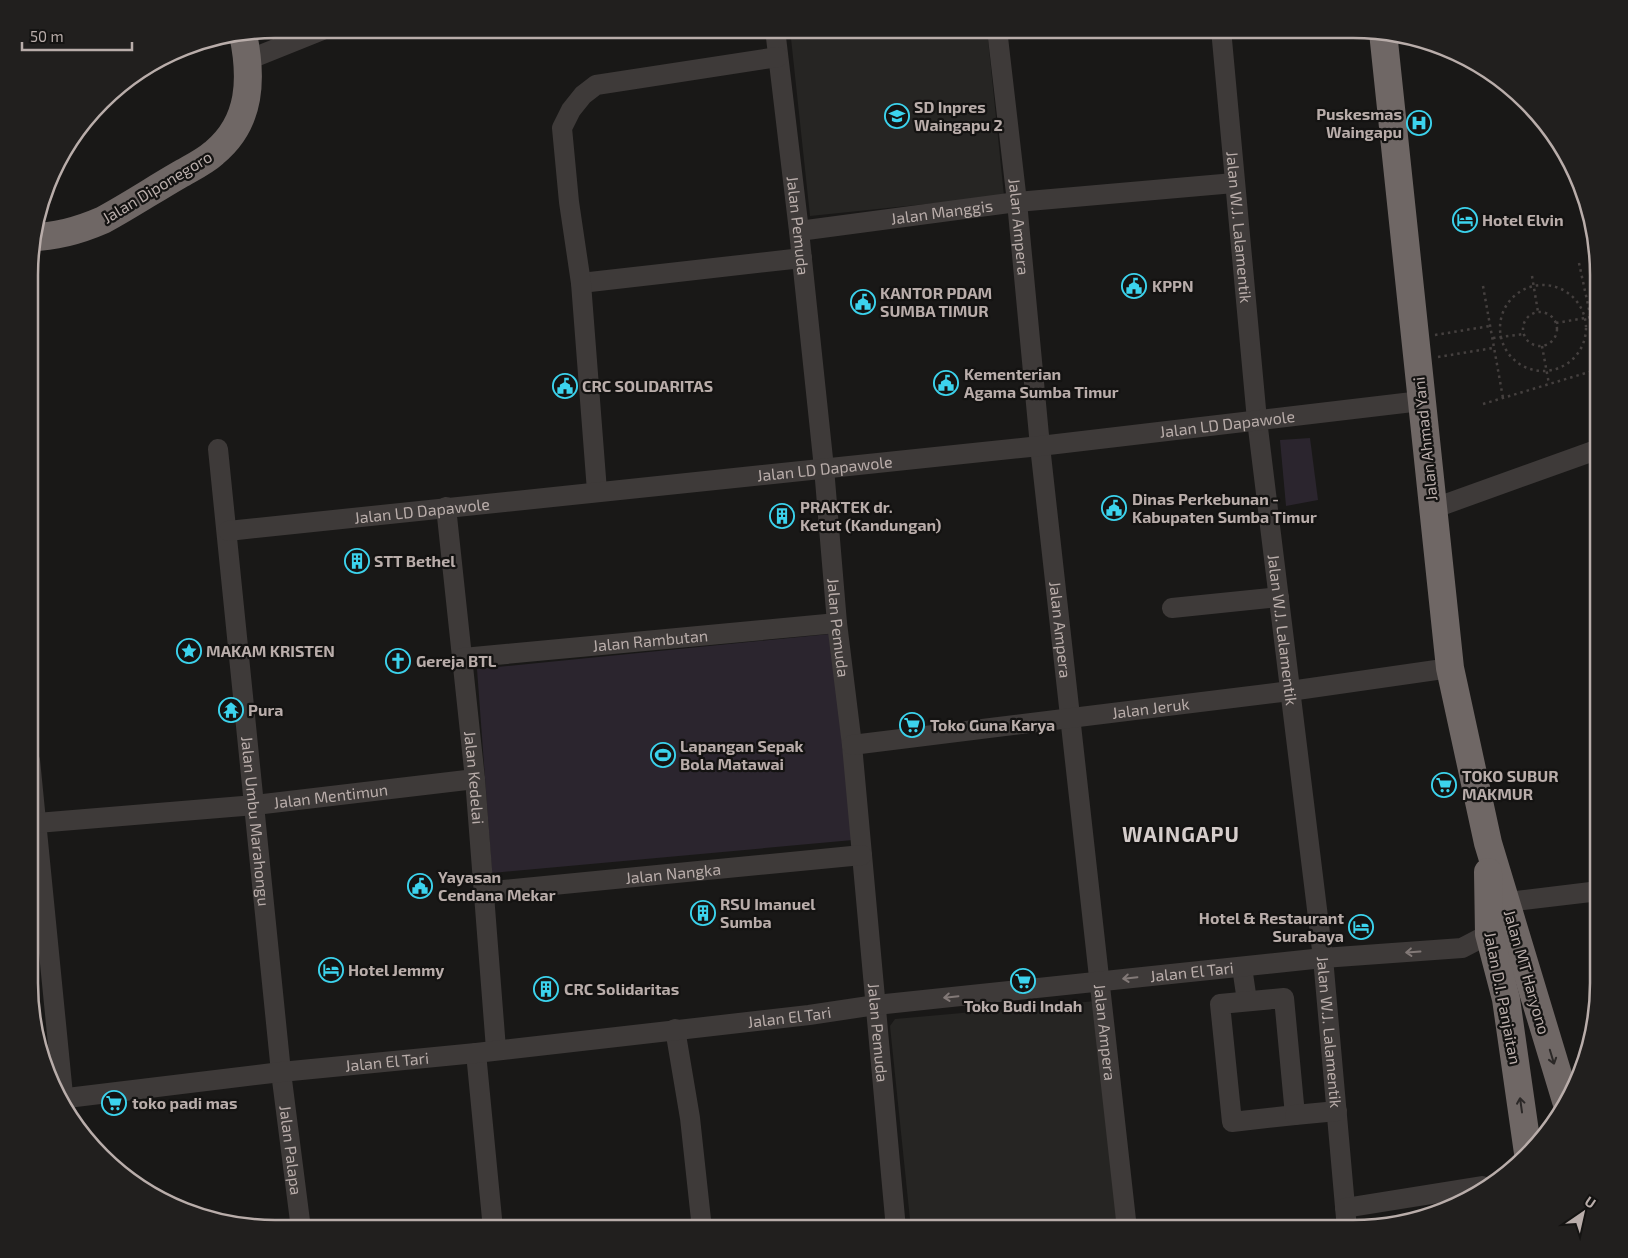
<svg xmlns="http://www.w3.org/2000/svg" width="1628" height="1258" viewBox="0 0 1628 1258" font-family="'Exo 2',sans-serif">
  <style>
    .built { fill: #262523 }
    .green { fill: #2b252e }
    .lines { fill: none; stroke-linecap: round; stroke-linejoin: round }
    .path { stroke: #45403f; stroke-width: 2.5; stroke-dasharray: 2.5 4; stroke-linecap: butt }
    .minor { stroke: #3e3a39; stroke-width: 20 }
    .highway { stroke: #6f6765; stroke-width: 28 }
    .oneway { stroke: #827977 }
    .oneway2 { stroke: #2b2827 }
    .labels { text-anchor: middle; stroke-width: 4.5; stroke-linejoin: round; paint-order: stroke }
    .poi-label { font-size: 16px; font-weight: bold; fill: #b9adaa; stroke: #141312; text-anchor: start }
    .street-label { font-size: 16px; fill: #b9adaa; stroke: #141312 }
    .district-label { font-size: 21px; font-weight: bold; letter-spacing: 1px; fill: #d5cdcb; stroke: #141312 }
    .rim { fill: none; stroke: #b9adaa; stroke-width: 2.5 }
  </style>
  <rect width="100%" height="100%" fill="#191817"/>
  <g class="built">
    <polygon points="790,29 911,29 912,36 987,29 1004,196 810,216"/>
    <polygon points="1096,1001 1120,1229 911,1229 890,1026 895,1019"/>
  </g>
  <g class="green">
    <polygon points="1310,438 1318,500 1286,506 1280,440"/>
    <polygon points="830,634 853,840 492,873 477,669"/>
  </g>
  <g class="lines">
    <g class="path">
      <polyline points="1579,263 1599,356"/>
      <polyline points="1532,276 1538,312"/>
      <circle cx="1543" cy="328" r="43"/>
      <polyline points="1483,286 1503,398"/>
      <circle cx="1540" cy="329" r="17"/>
      <polyline points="1556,323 1591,317"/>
      <polyline points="1435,335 1490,326"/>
      <polyline points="1493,338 1524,334"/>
      <polyline points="1542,346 1549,384"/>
      <polyline points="1438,357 1493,348"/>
      <polyline points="1483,404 1599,369"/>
    </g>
    <g class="minor">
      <path id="s1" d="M775,29L799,231L824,468L837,623L852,745L896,1229"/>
      <path id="s2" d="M997,29L1017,202L1040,446L1127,1229"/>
      <path id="s3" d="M1221,29L1257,420L1323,958L1347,1229"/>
      <polyline points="248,60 325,29"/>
      <path id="s4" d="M799,231L1017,202L1234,183"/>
      <polyline points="581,283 802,258"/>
      <path id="s5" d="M218,449L281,1072L301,1229"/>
      <polyline points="597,491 581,283 569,202 562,128 571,110 583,95 596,85 778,57"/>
      <path id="s6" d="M446,507L475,779L496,1049"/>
      <polyline points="1432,509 1599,449"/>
      <path id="s7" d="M228,531L1040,446L1421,401"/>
      <polyline points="1172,608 1279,597"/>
      <path id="s8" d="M463,658L837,623"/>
      <path id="s9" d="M852,745L1290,691L1450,668"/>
      <polyline points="30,760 64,1105"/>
      <path id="s10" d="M37,823L255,805L475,779"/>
      <path id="s11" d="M483,892L862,855"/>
      <polyline points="1507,902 1599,891"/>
      <polyline points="1242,967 1247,1001"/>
      <polygon points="1284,998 1295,1115 1232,1122 1220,1004"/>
      <polyline points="675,1029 690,1118 702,1229"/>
      <polyline points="476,1053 493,1229"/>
      <path id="s12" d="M59,1099L281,1072L476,1053L809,1015L876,1005L1323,958L1462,948L1489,934L1500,932"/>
      <polyline points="1295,1115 1337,1111"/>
      <polyline points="1345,1208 1482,1186"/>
    </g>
    <g class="highway">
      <polyline points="1383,32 1450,668 1488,843 1566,1101"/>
      <path d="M32,237C58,237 80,230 103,220C129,206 153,190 179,175C191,168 204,162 214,153C252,122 252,77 243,34"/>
      <polyline points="1488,872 1489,934 1506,999 1528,1153"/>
    </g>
  </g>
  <defs><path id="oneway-shaft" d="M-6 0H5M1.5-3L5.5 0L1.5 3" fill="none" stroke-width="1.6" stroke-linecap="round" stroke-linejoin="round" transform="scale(1.25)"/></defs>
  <g class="oneway">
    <use href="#oneway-shaft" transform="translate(1413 952) rotate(176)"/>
    <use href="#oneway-shaft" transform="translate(1130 978) rotate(174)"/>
    <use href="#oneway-shaft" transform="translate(951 997) rotate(174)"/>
  </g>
  <g class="oneway2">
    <use href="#oneway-shaft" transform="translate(1552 1057) rotate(73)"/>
    <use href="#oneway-shaft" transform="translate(1521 1105) rotate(-98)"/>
  </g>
  <defs>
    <symbol id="school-ring" viewBox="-11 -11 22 22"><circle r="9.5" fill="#141312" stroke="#3cd3ed" stroke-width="1.5"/><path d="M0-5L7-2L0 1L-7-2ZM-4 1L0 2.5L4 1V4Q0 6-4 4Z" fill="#3cd3ed"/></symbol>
    <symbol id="hospital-ring" viewBox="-11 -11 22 22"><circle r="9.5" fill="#141312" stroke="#3cd3ed" stroke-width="1.5"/><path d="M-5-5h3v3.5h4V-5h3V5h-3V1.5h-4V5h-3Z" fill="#3cd3ed"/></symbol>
    <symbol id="hotel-ring" viewBox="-11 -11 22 22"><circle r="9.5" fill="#141312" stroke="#3cd3ed" stroke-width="1.5"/><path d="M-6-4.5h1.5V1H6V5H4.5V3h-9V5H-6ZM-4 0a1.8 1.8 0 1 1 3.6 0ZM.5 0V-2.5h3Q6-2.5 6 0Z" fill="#3cd3ed"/></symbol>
    <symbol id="civic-ring" viewBox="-11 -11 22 22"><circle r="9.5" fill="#141312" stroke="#3cd3ed" stroke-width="1.5"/><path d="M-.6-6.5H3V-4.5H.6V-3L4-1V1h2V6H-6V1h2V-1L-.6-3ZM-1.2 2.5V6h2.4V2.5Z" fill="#3cd3ed"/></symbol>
    <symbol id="building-ring" viewBox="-11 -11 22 22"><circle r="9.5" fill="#141312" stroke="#3cd3ed" stroke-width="1.5"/><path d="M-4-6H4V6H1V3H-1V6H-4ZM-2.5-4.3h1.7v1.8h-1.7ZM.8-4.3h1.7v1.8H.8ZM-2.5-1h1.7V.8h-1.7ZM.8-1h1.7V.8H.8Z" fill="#3cd3ed"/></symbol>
    <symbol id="sight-ring" viewBox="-11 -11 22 22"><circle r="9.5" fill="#141312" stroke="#3cd3ed" stroke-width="1.5"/><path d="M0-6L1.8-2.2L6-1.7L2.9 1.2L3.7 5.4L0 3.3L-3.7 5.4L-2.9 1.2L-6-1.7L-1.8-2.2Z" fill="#3cd3ed"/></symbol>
    <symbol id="church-ring" viewBox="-11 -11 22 22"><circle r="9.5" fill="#141312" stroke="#3cd3ed" stroke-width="1.5"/><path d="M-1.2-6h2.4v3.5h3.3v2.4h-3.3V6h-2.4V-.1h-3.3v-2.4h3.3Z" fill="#3cd3ed"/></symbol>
    <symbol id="temple-ring" viewBox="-11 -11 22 22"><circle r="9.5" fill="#141312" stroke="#3cd3ed" stroke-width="1.5"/><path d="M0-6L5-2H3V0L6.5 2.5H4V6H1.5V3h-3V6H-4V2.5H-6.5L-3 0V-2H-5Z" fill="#3cd3ed"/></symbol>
    <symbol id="supermarket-ring" viewBox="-11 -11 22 22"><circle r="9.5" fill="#141312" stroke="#3cd3ed" stroke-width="1.5"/><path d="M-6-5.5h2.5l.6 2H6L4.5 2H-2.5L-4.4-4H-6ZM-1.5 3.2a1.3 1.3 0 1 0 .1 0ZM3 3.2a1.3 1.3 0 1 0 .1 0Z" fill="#3cd3ed"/></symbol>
    <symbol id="stadium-ring" viewBox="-11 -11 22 22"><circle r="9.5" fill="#141312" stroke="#3cd3ed" stroke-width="1.5"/><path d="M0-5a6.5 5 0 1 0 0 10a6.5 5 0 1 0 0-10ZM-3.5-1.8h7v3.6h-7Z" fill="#3cd3ed"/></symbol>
  </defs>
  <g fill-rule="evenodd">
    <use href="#school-ring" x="883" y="102" width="28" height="28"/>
    <use href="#hospital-ring" x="1405" y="109" width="28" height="28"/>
    <use href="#hotel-ring" x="1451" y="206" width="28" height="28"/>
    <use href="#civic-ring" x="1120" y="272" width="28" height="28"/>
    <use href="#civic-ring" x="849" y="288" width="28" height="28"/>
    <use href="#civic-ring" x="932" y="369" width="28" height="28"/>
    <use href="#civic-ring" x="551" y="372" width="28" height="28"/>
    <use href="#civic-ring" x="1100" y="494" width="28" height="28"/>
    <use href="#building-ring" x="768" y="502" width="28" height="28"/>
    <use href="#building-ring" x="343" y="547" width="28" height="28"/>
    <use href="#sight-ring" x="175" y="637" width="28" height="28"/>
    <use href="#church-ring" x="384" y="647" width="28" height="28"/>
    <use href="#temple-ring" x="217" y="696" width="28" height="28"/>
    <use href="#supermarket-ring" x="898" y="711" width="28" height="28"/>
    <use href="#stadium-ring" x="649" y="741" width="28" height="28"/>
    <use href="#supermarket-ring" x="1430" y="771" width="28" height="28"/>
    <use href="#civic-ring" x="406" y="872" width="28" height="28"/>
    <use href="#building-ring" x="689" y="899" width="28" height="28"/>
    <use href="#hotel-ring" x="1347" y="913" width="28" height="28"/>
    <use href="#hotel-ring" x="317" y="956" width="28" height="28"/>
    <use href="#supermarket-ring" x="1009" y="967" width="28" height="28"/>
    <use href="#building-ring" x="532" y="975" width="28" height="28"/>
    <use href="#supermarket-ring" x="100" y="1089" width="28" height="28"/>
  </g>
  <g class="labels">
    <g class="poi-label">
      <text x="914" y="113">SD Inpres<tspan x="914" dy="18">Waingapu 2</tspan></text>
      <text x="1402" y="120" text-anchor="end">Puskesmas<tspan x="1402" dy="18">Waingapu</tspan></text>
      <text x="1482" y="226">Hotel Elvin</text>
      <text x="1152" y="292">KPPN</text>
      <text x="880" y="299">KANTOR PDAM<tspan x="880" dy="18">SUMBA TIMUR</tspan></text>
      <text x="964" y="380">Kementerian<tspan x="964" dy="18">Agama Sumba Timur</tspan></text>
      <text x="582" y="392">CRC SOLIDARITAS</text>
      <text x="1132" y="505">Dinas Perkebunan -<tspan x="1132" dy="18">Kabupaten Sumba Timur</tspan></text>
      <text x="800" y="513">PRAKTEK dr.<tspan x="800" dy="18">Ketut (Kandungan)</tspan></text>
      <text x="374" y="567">STT Bethel</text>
      <text x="206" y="657">MAKAM KRISTEN</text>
      <text x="416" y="667">Gereja BTL</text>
      <text x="248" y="716">Pura</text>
      <text x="930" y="731">Toko Guna Karya</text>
      <text x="680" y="752">Lapangan Sepak<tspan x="680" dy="18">Bola Matawai</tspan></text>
      <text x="1462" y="782">TOKO SUBUR<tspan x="1462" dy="18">MAKMUR</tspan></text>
      <text x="438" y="883">Yayasan<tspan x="438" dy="18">Cendana Mekar</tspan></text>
      <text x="720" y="910">RSU Imanuel<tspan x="720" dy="18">Sumba</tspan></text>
      <text x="1344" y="924" text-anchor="end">Hotel &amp; Restaurant<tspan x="1344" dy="18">Surabaya</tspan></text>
      <text x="348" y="976">Hotel Jemmy</text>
      <text x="564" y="995">CRC Solidaritas</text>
      <text x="1023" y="1012" text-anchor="middle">Toko Budi Indah</text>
      <text x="132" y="1109">toko padi mas</text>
    </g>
    <g class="street-label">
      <text transform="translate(157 187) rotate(-31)" y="6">Jalan Diponegoro</text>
      <text dy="6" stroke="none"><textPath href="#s4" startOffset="144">Jalan Manggis</textPath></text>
      <text dy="6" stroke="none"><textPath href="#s1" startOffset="198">Jalan Pemuda</textPath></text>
      <text dy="6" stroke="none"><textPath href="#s2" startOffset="199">Jalan Ampera</textPath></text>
      <text dy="6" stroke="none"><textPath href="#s3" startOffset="199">Jalan W.J. Lalamentik</textPath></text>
      <text dy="6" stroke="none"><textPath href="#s7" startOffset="1005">Jalan LD Dapawole</textPath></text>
      <text transform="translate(1425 439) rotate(-96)" y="6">Jalan Ahmad Yani</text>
      <text dy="6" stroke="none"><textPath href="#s7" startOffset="600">Jalan LD Dapawole</textPath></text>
      <text dy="6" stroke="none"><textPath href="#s7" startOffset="195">Jalan LD Dapawole</textPath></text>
      <text dy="6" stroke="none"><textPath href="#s1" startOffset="602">Jalan Pemuda</textPath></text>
      <text dy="6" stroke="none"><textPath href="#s2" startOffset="604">Jalan Ampera</textPath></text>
      <text dy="6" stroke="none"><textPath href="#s3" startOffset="604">Jalan W.J. Lalamentik</textPath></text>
      <text dy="6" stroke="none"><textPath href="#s8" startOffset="188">Jalan Rambutan</textPath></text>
      <text dy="6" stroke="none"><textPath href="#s9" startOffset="301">Jalan Jeruk</textPath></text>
      <text dy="6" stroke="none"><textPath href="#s6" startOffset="272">Jalan Kedelai</textPath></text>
      <text dy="6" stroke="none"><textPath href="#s10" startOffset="295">Jalan Mentimun</textPath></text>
      <text dy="6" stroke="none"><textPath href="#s5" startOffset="374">Jalan Umbu Marahongu</textPath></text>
      <text dy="6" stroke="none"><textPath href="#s11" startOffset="191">Jalan Nangka</textPath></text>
      <text dy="6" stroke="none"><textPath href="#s12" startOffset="1140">Jalan El Tari</textPath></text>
      <text transform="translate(1527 972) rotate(74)" y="6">Jalan MT Haryono</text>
      <text transform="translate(1503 998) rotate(79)" y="6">Jalan D.I. Panjaitan</text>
      <text dy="6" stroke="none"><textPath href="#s12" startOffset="735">Jalan El Tari</textPath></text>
      <text dy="6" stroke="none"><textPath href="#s1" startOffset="1009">Jalan Pemuda</textPath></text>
      <text dy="6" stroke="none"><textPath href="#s2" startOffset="1009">Jalan Ampera</textPath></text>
      <text dy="6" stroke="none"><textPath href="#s3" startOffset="1009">Jalan W.J. Lalamentik</textPath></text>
      <text dy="6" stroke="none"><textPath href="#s12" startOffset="330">Jalan El Tari</textPath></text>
      <text dy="6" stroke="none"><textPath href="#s5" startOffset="705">Jalan Palapa</textPath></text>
    </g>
    <g class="district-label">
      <text x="1181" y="842">WAINGAPU</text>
    </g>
  </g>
  <path d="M0 0H1628V1258H0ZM275 38H1353A237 237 0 0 1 1590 275V983A237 237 0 0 1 1353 1220H275A237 237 0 0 1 38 983V275A237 237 0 0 1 275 38Z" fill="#211f1e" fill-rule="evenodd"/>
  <path class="rim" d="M275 38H1353A237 237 0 0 1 1590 275V983A237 237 0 0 1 1353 1220H275A237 237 0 0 1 38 983V275A237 237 0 0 1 275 38Z"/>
  <g transform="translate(1583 1213) rotate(34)" stroke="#141312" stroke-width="4" paint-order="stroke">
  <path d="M0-4L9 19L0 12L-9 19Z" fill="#b9adaa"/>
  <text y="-8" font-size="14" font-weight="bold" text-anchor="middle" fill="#b9adaa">U</text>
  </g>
  <path d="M22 42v8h110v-8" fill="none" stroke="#b9adaa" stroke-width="2.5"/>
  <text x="30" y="42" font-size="15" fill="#b9adaa" stroke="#141312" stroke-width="4" paint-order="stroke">50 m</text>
</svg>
